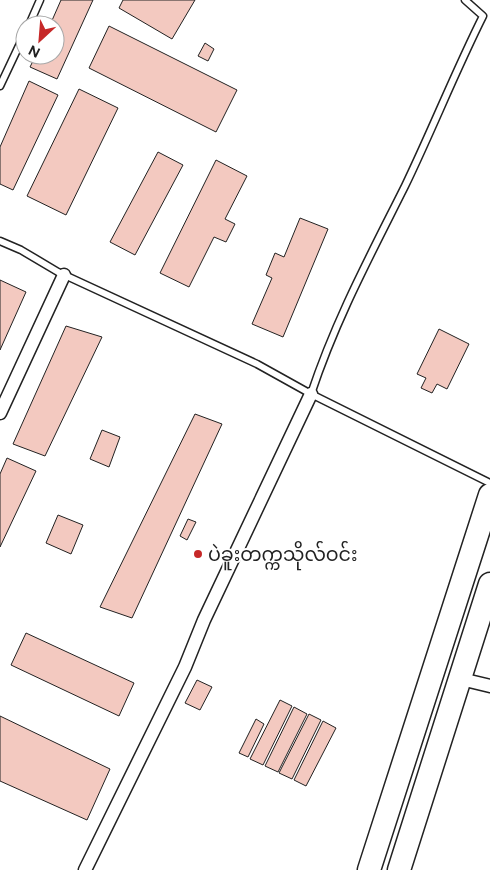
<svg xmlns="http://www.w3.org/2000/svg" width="490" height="870" viewBox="0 0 490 870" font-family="Figtree,'Noto Sans Myanmar',sans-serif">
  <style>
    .building { fill: #f3c9c0; stroke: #222 }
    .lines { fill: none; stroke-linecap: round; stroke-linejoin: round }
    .lane-casing { stroke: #222; stroke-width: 9 }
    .street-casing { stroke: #222; stroke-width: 15 }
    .highway-casing { stroke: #222; stroke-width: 25 }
    .lane { stroke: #fff; stroke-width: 6 }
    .street { stroke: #fff; stroke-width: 12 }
    .highway { stroke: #fff; stroke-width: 22 }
    .poi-dot { fill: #c62828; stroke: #fff; stroke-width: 2 }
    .labels { text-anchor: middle; stroke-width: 4; stroke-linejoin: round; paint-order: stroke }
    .poi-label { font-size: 19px; fill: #222; stroke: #fff; text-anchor: start }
  </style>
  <rect width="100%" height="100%" fill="#fff"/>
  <g class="building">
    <polygon points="61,0 93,0 57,79 30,67 36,55 55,55 55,25 50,25"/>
    <polygon points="123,0 195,0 172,39 119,8"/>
    <polygon points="109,26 237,90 216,132 89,68"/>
    <polygon points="205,43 214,49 208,61 198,56"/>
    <polygon points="29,81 58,95 13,190 0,184 0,147"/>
    <polygon points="79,89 118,108 66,215 27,196"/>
    <polygon points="158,152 183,165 135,255 110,242"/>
    <polygon points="216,160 247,176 225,219 235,224 226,242 214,237 189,287 160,273"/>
    <polygon points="300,218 328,229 283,337 252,324 272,278 266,275 275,253 284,257"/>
    <polygon points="0,280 26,292 0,350"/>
    <polygon points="66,326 102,337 45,456 13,444"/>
    <polygon points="439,329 469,344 447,389 437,384 432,393 421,388 426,378 417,374"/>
    <polygon points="195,414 222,424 132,618 100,607"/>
    <polygon points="102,430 120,437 109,467 90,459"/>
    <polygon points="7,458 36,471 0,547 0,474"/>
    <polygon points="58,515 83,525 71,554 46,543"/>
    <polygon points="188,519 196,522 187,540 180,536"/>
    <polygon points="26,633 134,683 119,716 11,665"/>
    <polygon points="197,680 212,687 200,710 185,703"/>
    <polygon points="280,700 292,706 263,765 250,759"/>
    <polygon points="294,707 307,714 278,772 265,766"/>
    <polygon points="309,714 321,720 292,779 279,773"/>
    <polygon points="0,716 110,769 87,820 0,781"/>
    <polygon points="256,719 264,724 248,757 239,753"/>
    <polygon points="323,721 336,728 306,786 294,780"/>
  </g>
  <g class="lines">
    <defs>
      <g id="lane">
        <polyline points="29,25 40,0"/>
        <polyline points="0,86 25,33"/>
        <polyline points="0,241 21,250 58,272 257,364 311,394 490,483"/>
        <path d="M311,394C336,319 370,256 405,186C432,130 455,72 483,16L465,0"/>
      </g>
      <g id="street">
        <polyline points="0,413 64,275"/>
        <polyline points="461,679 490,686"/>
        <polyline points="85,870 185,667 204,620 311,394"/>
      </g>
      <g id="highway">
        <polyline points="369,870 490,495"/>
        <polyline points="399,870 490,584"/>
      </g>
    </defs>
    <use href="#lane" class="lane-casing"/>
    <use href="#street" class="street-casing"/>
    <use href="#highway" class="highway-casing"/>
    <use href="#lane" class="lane"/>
    <use href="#street" class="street"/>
    <use href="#highway" class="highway"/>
  </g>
  <circle class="poi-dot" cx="198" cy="554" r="5"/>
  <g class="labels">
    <g class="poi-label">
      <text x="208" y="561">ပဲခူးတက္ကသိုလ်ဝင်း</text>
    </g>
  </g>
  <g transform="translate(40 40) rotate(206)"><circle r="24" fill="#ffffff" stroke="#a7a7a7"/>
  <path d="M0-4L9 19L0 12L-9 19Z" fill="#c62828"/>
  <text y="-8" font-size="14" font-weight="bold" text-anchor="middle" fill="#222222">N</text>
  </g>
</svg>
